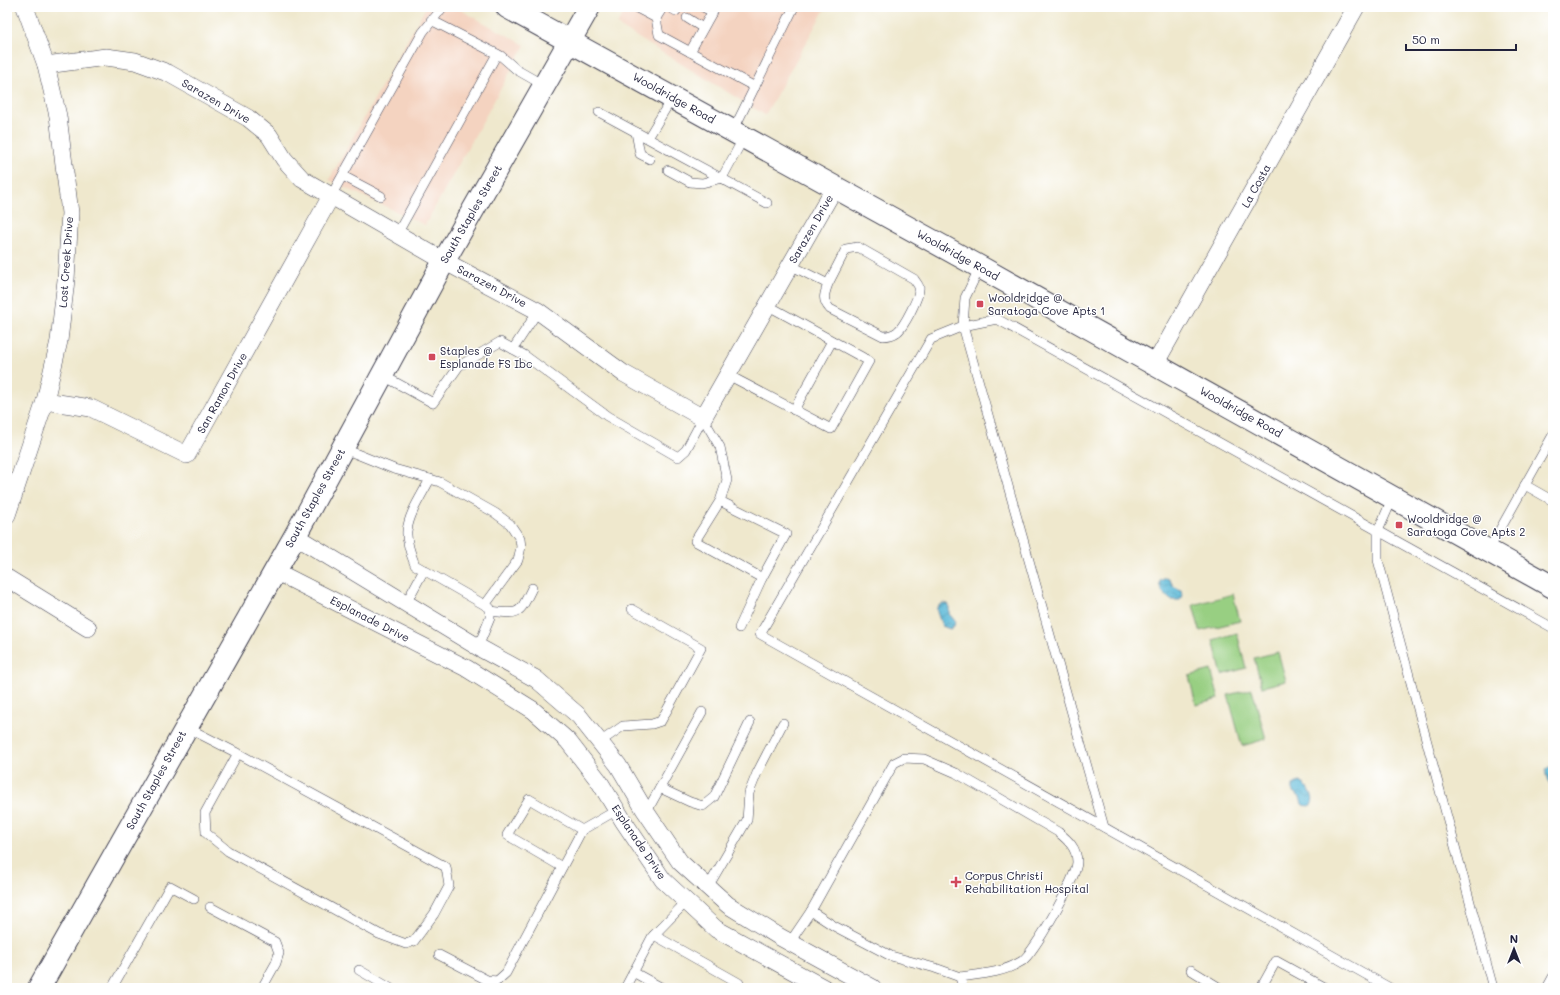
<svg xmlns="http://www.w3.org/2000/svg" width="1560" height="995" viewBox="0 0 1560 995" font-family="Mali,sans-serif">
  <style>
    .built { fill: #f4d3c0 }
    .garden { fill: #98cf82; stroke: #5d785e }
    .water { fill: url(#water-waves); stroke: #3e6d89 }
    .lines { fill: none; stroke-linecap: round; stroke-linejoin: round }
    .lane-casing { stroke: #414051; stroke-width: 10 }
    .street-casing { stroke: #414051; stroke-width: 18 }
    .secondary-casing { stroke: #414051; stroke-width: 24 }
    .primary-casing { stroke: #414051; stroke-width: 24 }
    .lane { stroke: #fff; stroke-width: 9 }
    .street { stroke: #fff; stroke-width: 17 }
    .secondary { stroke: #fff; stroke-width: 22 }
    .primary { stroke: #fff; stroke-width: 22 }
    .poi-dot { fill: #d1495b; stroke: #fff; stroke-width: 1.5 }
    .labels { text-anchor: middle; stroke-width: 3; stroke-linejoin: round; paint-order: stroke }
    .street-label { font-size: 11px; fill: #22223b; stroke: #fff }
    .poi-label { font-size: 11px; fill: #22223b; stroke: #fff; text-anchor: start }
  </style>
  <defs>
    <pattern id="water-waves" width="16" height="10" patternUnits="userSpaceOnUse"><rect width="16" height="10" fill="#59b8d7"/><path d="M0 5q4-4 8 0t8 0" fill="none" stroke="#4995b0"/></pattern>
  </defs>
  <rect width="100%" height="100%" fill="#fff"/>
  <filter id="ink" filterUnits="userSpaceOnUse"><feTurbulence type="fractalNoise" baseFrequency=".025" numOctaves="2"/><feDisplacementMap in="SourceGraphic" scale="8" xChannelSelector="R" yChannelSelector="G"/><feConvolveMatrix kernelMatrix="1 2 1 2 8 2 1 2 1" color-interpolation-filters="sRGB"/></filter>
  <filter id="wash" filterUnits="userSpaceOnUse"><feTurbulence type="fractalNoise" baseFrequency=".012" numOctaves="4" result="noise"/><feDisplacementMap in="SourceGraphic" scale="16" xChannelSelector="R" yChannelSelector="G"/><feGaussianBlur stdDeviation="0.9" result="paint"/><feColorMatrix in="noise" values="0 0 0 0 0 0 0 0 0 0 0 0 0 0 0 0 0 1.4 0 .05"/><feComposite in="paint" operator="in"/></filter>
  <g filter="url(#wash)">
    <rect width="100%" height="100%" fill="#efe8cd"/>
    <g class="built">
      <polygon points="426,7 455,7 525,45 425,225 329,180"/>
      <polygon points="627,7 826,7 765,115 617,25"/>
    </g>
    <g class="garden">
      <polygon points="1233,594 1240,621 1200,631 1193,605"/>
      <polygon points="1237,633 1246,668 1222,675 1213,640"/>
      <polygon points="1278,652 1286,681 1262,687 1254,658"/>
      <polygon points="1211,670 1219,699 1196,705 1189,676"/>
      <polygon points="1252,689 1266,739 1242,746 1228,695"/>
    </g>
    <g class="water">
      <path d="M1166,578L1170,580L1173,586L1181,590L1182,595L1180,600H1171C1165,595 1158,589 1160,581Z"/>
      <polygon points="943,603 947,604 949,607 949,614 955,621 954,626 950,629 942,626 937,612 937,607"/>
      <path d="M1553,765V786C1547,782 1544,775 1547,769Z"/>
      <path d="M1299,782C1314,786 1319,813 1302,804L1300,797L1293,792V785Z"/>
    </g>
  </g>
  <g filter="url(#ink)">
    <g class="lines">
      <defs>
        <g id="lane">
          <polyline points="635,7 656,18 659,35 755,87"/>
          <polyline points="669,7 676,11"/>
          <polyline points="703,7 713,12"/>
          <polyline points="656,18 663,7"/>
          <polyline points="687,18 703,28"/>
          <polyline points="431,20 501,56 517,70 545,86"/>
          <polyline points="690,52 715,7"/>
          <polyline points="599,112 767,203"/>
          <polyline points="733,131 794,7"/>
          <polyline points="636,132 640,154 650,159"/>
          <polyline points="648,138 672,98"/>
          <polyline points="668,170 690,182 702,183 722,178 744,137"/>
          <polyline points="343,176 381,196"/>
          <polyline points="331,196 423,32 443,7"/>
          <polyline points="397,234 497,54"/>
          <path d="M790,265L828,284C824,295 822,300 830,309L883,336C888,336 893,335 897,332C904,327 921,294 919,287C918,284 915,281 914,279L858,247L846,249L828,284"/>
          <polyline points="980,267 965,298 963,326 1104,827"/>
          <polyline points="513,349 538,311"/>
          <polyline points="382,375 433,403 459,366 500,342 524,355 607,416 678,457 686,450 703,418"/>
          <polyline points="728,375 831,429 869,361 767,305"/>
          <polyline points="794,410 832,341"/>
          <polyline points="703,418 720,447 727,480 720,501 786,534 762,578 695,541 720,501"/>
          <path d="M342,448L394,469L430,479C422,495 409,513 407,531C406,542 411,555 415,565L490,608V618L478,647"/>
          <polyline points="430,479 440,482 495,513 510,524 520,539 521,547 518,560 485,605"/>
          <polyline points="1525,485 1553,501"/>
          <polyline points="1393,497 1378,531 1378,560 1493,988"/>
          <polyline points="1488,551 1553,435"/>
          <polyline points="406,603 424,570"/>
          <path d="M491,611C521,615 519,614 532,588"/>
          <polyline points="739,628 762,578"/>
          <polyline points="186,727 241,755 446,867 449,886 434,914 414,941 406,944 379,934 228,851 206,833 205,813 238,753"/>
          <polyline points="600,742 623,726 652,724 661,721 701,648 632,609"/>
          <polyline points="660,788 690,802 703,806 714,797 750,722"/>
          <polyline points="646,813 702,712"/>
          <polyline points="562,867 507,835 529,799 582,830"/>
          <polyline points="708,887 747,820 749,793 757,773 783,723"/>
          <polyline points="210,907 275,942 279,953 276,963 262,988"/>
          <path d="M811,911L894,763L904,758L924,759L956,773L1058,832C1068,840 1077,848 1077,862C1077,877 1034,953 1022,961C1003,973 982,974 960,977"/>
          <polyline points="654,935 739,983 736,988"/>
          <polyline points="790,942 811,911 834,926 891,956 935,968 960,977 963,988"/>
          <polyline points="439,955 487,980 497,981 506,973 582,830 617,810"/>
          <polyline points="359,970 390,988"/>
          <polyline points="1191,970 1220,988"/>
          <polyline points="633,972 662,988"/>
          <polyline points="112,988 170,886 194,899"/>
          <polyline points="625,988 652,937 687,901"/>
          <polyline points="1261,988 1276,961 1325,988"/>
          <polyline points="1390,988 760,634 931,339 963,326 997,319 1553,628"/>
          <polyline points="1547,988 1553,977"/>
        </g>
        <g id="street">
          <polyline points="46,65 106,57 135,61 168,73 248,118 269,135 284,159 302,179 444,261 538,311 623,373 703,418 835,187"/>
          <polyline points="1155,364 1356,7"/>
          <polyline points="45,401 91,408 187,455 331,196"/>
          <polyline points="7,515 45,401 59,341 66,280 70,213 58,116 46,65 25,7"/>
          <polyline points="295,536 478,647 536,679 579,716 618,765 644,809 680,862 728,905 780,937 873,988"/>
          <polyline points="275,571 466,668 533,710 568,741 599,781 624,822 663,880 716,929 824,988"/>
          <polyline points="7,578 88,628"/>
        </g>
        <polyline id="secondary" points="507,7 980,267 1553,587"/>
        <polyline id="primary" points="39,988 295,536 444,261 589,7"/>
      </defs>
      <use href="#lane" class="lane-casing"/>
      <use href="#street" class="street-casing"/>
      <use href="#secondary" class="secondary-casing"/>
      <use href="#primary" class="primary-casing"/>
      <use href="#lane" class="lane"/>
      <use href="#street" class="street"/>
      <use href="#secondary" class="secondary"/>
      <use href="#primary" class="primary"/>
    </g>
  </g>
  <g class="poi-dot">
    <rect x="976" y="300" width="8" height="8" rx="2"/>
    <rect x="428" y="353" width="8" height="8" rx="2"/>
    <rect x="1395" y="521" width="8" height="8" rx="2"/>
    <path d="M954 876h4v4h4v4h-4v4h-4v-4h-4v-4h4z"/>
  </g>
  <g class="labels">
    <g class="street-label">
      <text transform="translate(674 98) rotate(29)" y="4">Wooldridge Road</text>
      <text transform="translate(216 101) rotate(30)" y="4">Sarazen Drive</text>
      <text transform="translate(1256 186) rotate(-61)" y="4">La Costa</text>
      <text transform="translate(471 214) rotate(-60)" y="4">South Staples Street</text>
      <text transform="translate(811 229) rotate(-60)" y="4">Sarazen Drive</text>
      <text transform="translate(958 255) rotate(29)" y="4">Wooldridge Road</text>
      <text transform="translate(66 262) rotate(-86)" y="4">Lost Creek Drive</text>
      <text transform="translate(492 286) rotate(28)" y="4">Sarazen Drive</text>
      <text transform="translate(222 393) rotate(-61)" y="4">San Ramon Drive</text>
      <text transform="translate(1241 412) rotate(29)" y="4">Wooldridge Road</text>
      <text transform="translate(315 498) rotate(-61)" y="4">South Staples Street</text>
      <text transform="translate(370 619) rotate(27)" y="4">Esplanade Drive</text>
      <text transform="translate(156 780) rotate(-61)" y="4">South Staples Street</text>
      <text transform="translate(639 842) rotate(56)" y="4">Esplanade Drive</text>
    </g>
    <g class="poi-label">
      <text x="988" y="302">Wooldridge @<tspan x="988" dy="13">Saratoga Cove Apts 1</tspan></text>
      <text x="440" y="355">Staples @<tspan x="440" dy="13">Esplanade FS Ibc</tspan></text>
      <text x="1407" y="523">Wooldridge @<tspan x="1407" dy="13">Saratoga Cove Apts 2</tspan></text>
      <text x="965" y="880">Corpus Christi<tspan x="965" dy="13">Rehabilitation Hospital</tspan></text>
    </g>
  </g>
  <rect width="1560" height="995" fill="none" stroke="#fff" stroke-width="24"/>
  <g transform="translate(1514 949)" stroke="#ffffff" stroke-width="3" paint-order="stroke">
  <path d="M0-3L7 15L0 10L-7 15Z" fill="#22223b"/>
  <text y="-6" font-size="11" font-weight="bold" text-anchor="middle" fill="#22223b">N</text>
  </g>
  <path d="M1406 44v6h110v-6" fill="none" stroke="#22223b" stroke-width="2"/>
  <text x="1412" y="44" font-size="12" fill="#22223b" stroke="#ffffff" stroke-width="3" paint-order="stroke">50 m</text>
</svg>
